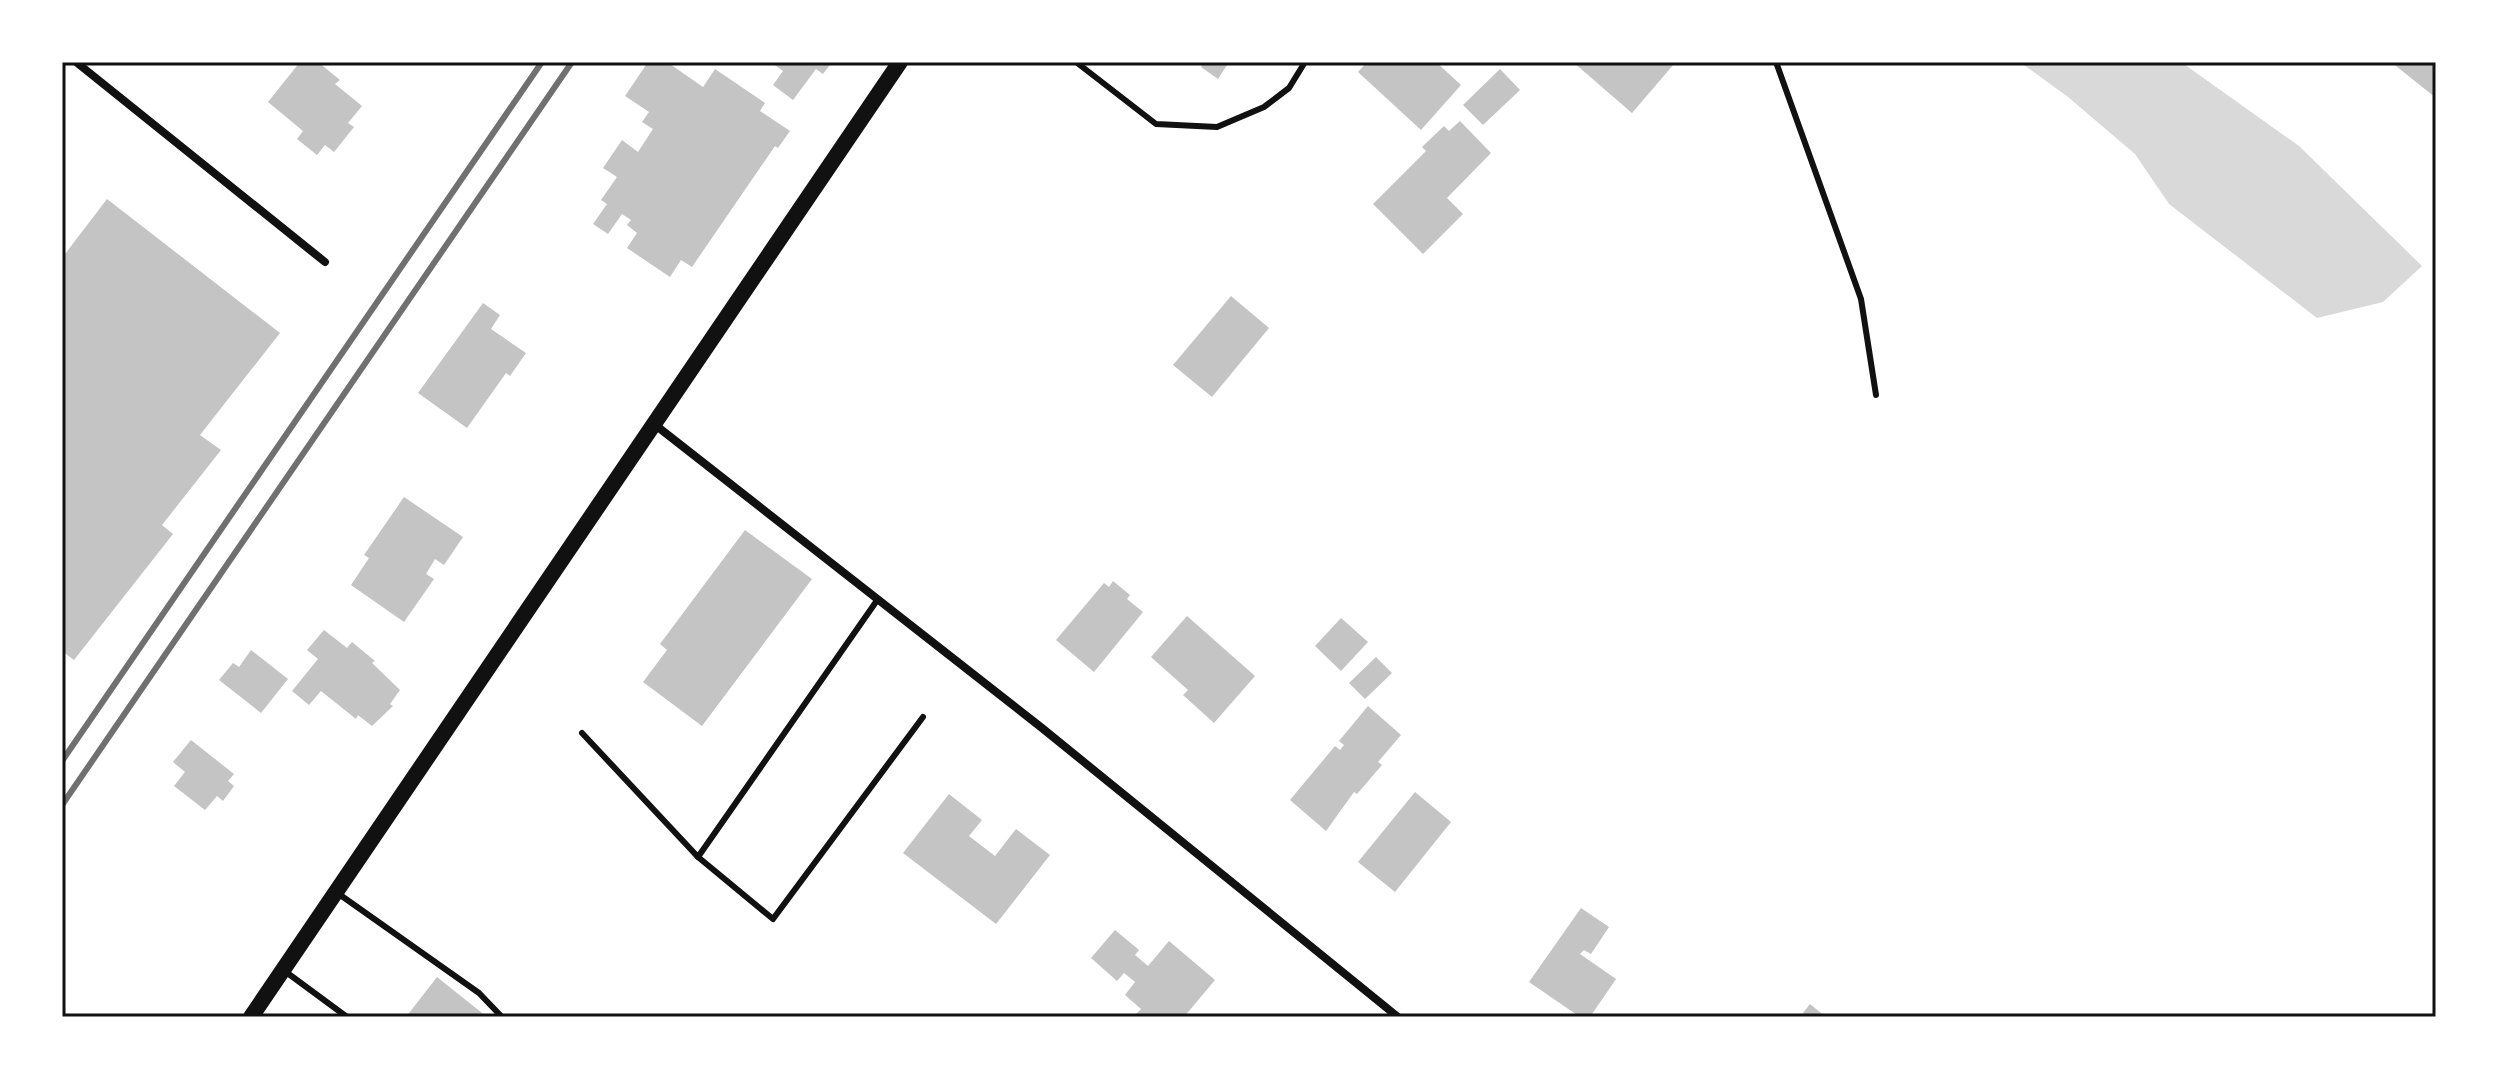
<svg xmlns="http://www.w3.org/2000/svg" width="2498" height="1079" viewBox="0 0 2498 1079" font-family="'Noto Sans',sans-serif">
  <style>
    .water { fill: #d9d9d9 }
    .building { fill: #c4c4c4 }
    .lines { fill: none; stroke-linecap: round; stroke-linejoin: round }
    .service { stroke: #111; stroke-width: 6 }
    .minor { stroke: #111; stroke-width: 8 }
    .secondary { stroke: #111; stroke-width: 16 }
    .rail { stroke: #707070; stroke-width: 6 }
    .neatline { fill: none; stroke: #111; stroke-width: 3 }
  </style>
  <rect width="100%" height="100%" fill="#fff"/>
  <polygon class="water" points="2020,62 2181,62 2299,146 2422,266 2383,302 2317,318 2169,204 2135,154 2068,97"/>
  <g class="building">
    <polygon points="300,62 318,62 340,80 335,84 362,106 348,123 354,127 334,152 325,145 317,155 297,139 303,131 268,102"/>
    <polygon points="648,62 667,62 703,87 715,69 765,103 760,111 790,131 778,148 775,146 692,267 681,260 670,277 627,248 637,233 627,225 631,220 622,214 608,234 593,224 607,204 601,200 617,177 603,168 622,140 638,152 653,129 642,122 649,112 625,96"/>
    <polygon points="771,62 832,62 823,74 816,69 793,100 773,85 783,71"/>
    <polygon points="1204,62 1229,62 1218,79 1201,67"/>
    <polygon points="1367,62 1436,62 1461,85 1421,130 1358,72"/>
    <polygon points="1573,62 1672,62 1674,64 1632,113"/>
    <polygon points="2391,62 2436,62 2436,98"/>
    <polygon points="1500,69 1520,90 1483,125 1463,105"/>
    <polygon points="1460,121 1491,153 1447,198 1463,214 1423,254 1373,204 1426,151 1422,147 1444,126 1449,131"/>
    <polygon points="107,199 280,333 200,435 221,450 162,525 173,534 74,660 62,651 62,258"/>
    <polygon points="1231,296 1269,328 1212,397 1173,365"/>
    <polygon points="483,303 500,315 491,329 526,353 510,376 506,373 467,428 418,393"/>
    <polygon points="404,497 463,537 444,565 435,559 426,574 434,579 404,622 351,585 369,558 364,555"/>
    <polygon points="745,530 812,579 702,726 643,682 667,650 660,644"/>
    <polygon points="1113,581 1130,595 1127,599 1143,612 1094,672 1056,640 1104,583 1109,587"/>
    <polygon points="1187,616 1255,676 1214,723 1183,695 1188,690 1151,657"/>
    <polygon points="1341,618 1368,642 1341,671 1315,646"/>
    <polygon points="324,630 347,648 352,642 375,661 372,663 400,690 390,704 393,706 372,726 358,715 356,719 321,691 309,705 292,691 318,659 307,650"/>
    <polygon points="251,650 288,679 261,713 219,680 233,663 239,667"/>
    <polygon points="1376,657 1392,673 1365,699 1349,683"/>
    <polygon points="1368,706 1401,735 1378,762 1382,765 1357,794 1354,792 1326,831 1290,800 1335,746 1340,750 1344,745 1339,741"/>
    <polygon points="191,740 234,774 228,781 234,786 223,801 217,796 205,810 174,786 185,772 173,762"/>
    <polygon points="1415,792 1451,822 1395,892 1358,862"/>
    <polygon points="949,794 982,820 969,836 995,856 1016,829 1050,855 996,924 903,853"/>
    <polygon points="1581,908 1609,927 1591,954 1584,950 1580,954 1616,979 1590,1017 1580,1017 1529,982"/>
    <polygon points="1115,930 1139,950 1135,955 1148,966 1169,941 1215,980 1184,1017 1133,1017 1141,1009 1125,995 1135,982 1124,973 1117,981 1091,958"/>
    <polygon points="437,977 487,1017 406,1017"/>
    <polygon points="1810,1004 1826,1017 1800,1017"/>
  </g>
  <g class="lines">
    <g class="service">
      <polyline points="1076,62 1156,124 1217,127 1264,107 1289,88 1305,62"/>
      <polyline points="1776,62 1861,299 1876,395"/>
      <polyline points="582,733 698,857 773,919 923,717"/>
      <polyline points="698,857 878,599"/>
      <polyline points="336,892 479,993 502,1017"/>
      <polyline points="286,972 347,1017"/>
    </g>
    <g class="minor">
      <polyline points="76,62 325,262"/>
      <polyline points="654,424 1042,728 1398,1017"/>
    </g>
    <polyline class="secondary" points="251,1017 900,62"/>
    <g class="rail">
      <polyline points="62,761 542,62"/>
      <polyline points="62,805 572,62"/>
    </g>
  </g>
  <rect width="2498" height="1079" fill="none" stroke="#ffffff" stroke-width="128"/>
  <rect x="64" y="64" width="2370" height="951" class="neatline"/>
</svg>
